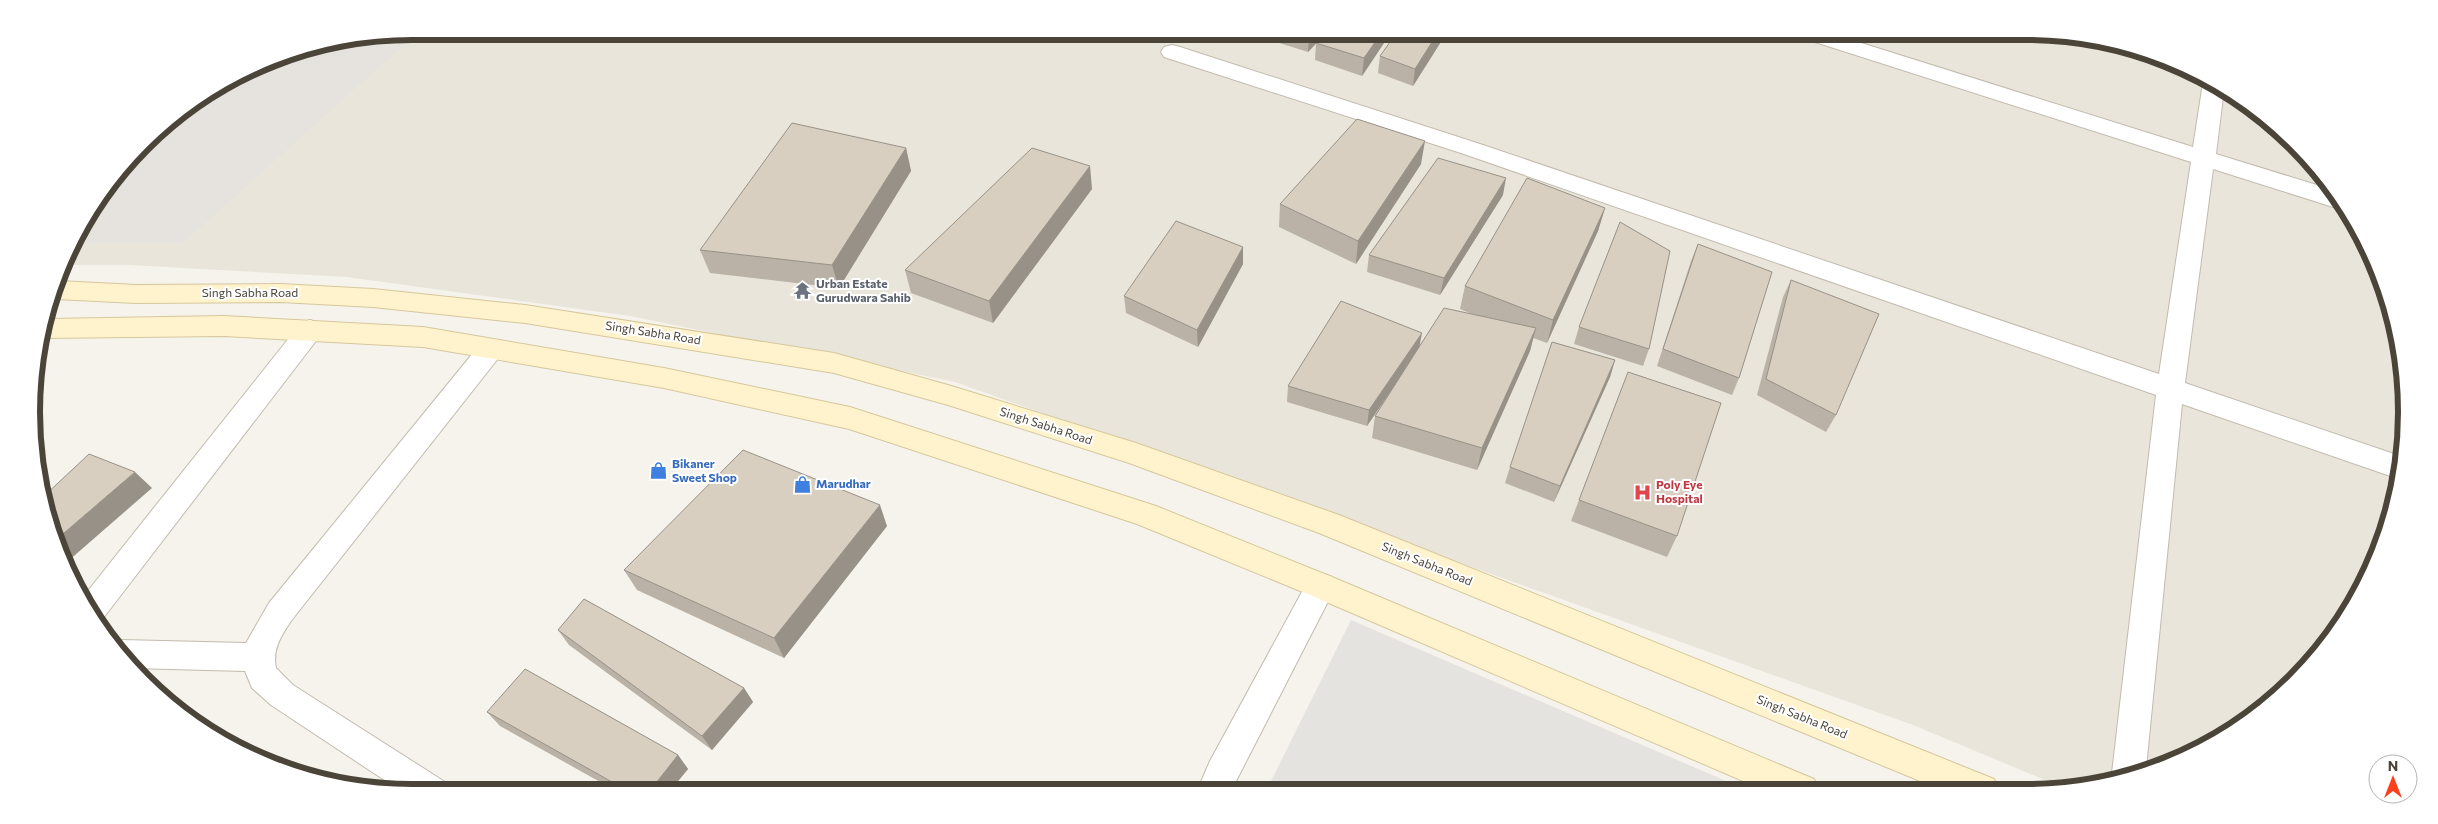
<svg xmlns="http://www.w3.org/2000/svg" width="2438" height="824" viewBox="0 0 2438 824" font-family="Commissioner,sans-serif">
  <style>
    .residential { fill: #eae5da }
    .industrial { fill: #e6e2dd }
    .parking { fill: #e5e3e0 }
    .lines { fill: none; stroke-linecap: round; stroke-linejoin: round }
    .street-casing { stroke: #c2bbae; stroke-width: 2 }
    .secondary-casing { stroke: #d6c79b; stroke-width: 2 }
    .street { fill: #fff; fill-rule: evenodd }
    .secondary { fill: #fff3cd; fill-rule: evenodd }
    .wall { fill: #bab2a6 }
    .shaded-wall { fill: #979187 }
    .building { fill: #d8cfc1; stroke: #979187 }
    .labels { text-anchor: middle; stroke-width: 4; stroke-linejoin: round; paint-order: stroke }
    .worship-label { font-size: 12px; font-weight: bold; fill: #5b616d; stroke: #fff; text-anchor: start }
    .street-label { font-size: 12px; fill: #4b4439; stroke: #fff }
    .shop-label { font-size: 12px; font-weight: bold; fill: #366cbe; stroke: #fff; text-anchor: start }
    .health-label { font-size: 12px; font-weight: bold; fill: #be3a42; stroke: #fff; text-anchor: start }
    .rim { fill: none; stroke: #4b4439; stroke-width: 6 }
  </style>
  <rect width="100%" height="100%" fill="#f6f3ec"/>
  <polygon class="residential" points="412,31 2026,31 2124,44 2194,70 2258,110 2312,161 2356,221 2386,289 2403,362 2406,437 2394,510 2356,603 2277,698 2194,754 2069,790 1913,725 955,382 630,316 347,277 129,265 64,265 71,243 110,180 161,126 267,60 338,39"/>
  <polygon class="industrial" points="419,31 183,243 71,243 110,180 161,126 267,60 338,39"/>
  <polygon class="parking" points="1351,620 1747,790 1266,791"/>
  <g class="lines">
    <defs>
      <g id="street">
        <polygon points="1790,31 1823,31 2193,147 2203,83 2206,78 2224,89 2216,154 2333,190 2346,208 2341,209 2333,207 2213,169 2185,383 2403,457 2399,479 2182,404 2146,768 2114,778 2112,773 2156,395 1464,154 1164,57 1161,52 1164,47 1172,45 1180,47 1480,144 2159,374 2191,162 1793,35"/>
        <polygon points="310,320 319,323 323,330 319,337 101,621 95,623 83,597 301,323"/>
        <path d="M491,339L500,342L504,349L500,356L291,621C281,636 272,650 276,668L293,685L445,782L450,793L401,791L271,705L252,688L245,671L132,668L112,643L121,640L246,643L269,603L482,342Z"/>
        <polygon points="1321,573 1332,577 1336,586 1231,791 1197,791 1210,761 1310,577"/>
      </g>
      <g id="secondary">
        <polygon points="59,281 136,285 281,284 373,289 525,305 834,353 948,385 1136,443 1339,515 1994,779 1999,790 1942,790 1319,533 1129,463 948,405 834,373 525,323 373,307 281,302 136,303 56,299 54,299"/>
        <polygon points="224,316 423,327 664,368 850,407 1156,506 1332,577 1814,779 1819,790 1764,790 1310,595 1137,524 849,429 664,388 423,347 224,336 42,338 48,319"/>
      </g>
    </defs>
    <use href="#street" class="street-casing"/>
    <use href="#secondary" class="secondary-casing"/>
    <use href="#street" class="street"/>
    <use href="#secondary" class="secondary"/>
  </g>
  <g class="wall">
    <polygon points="1224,31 1260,31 1256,38"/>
    <polygon points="1268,31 1392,31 1362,76 1315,60 1316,43 1319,40 1308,52 1267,39"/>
    <polygon points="1444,37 1413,86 1378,73 1380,56"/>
    <polygon points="906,148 911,171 839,288 710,273 700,250"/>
    <polygon points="1421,164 1356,264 1279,227 1280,204"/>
    <polygon points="1092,189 993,323 911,293 905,270"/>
    <polygon points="1503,195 1440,295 1367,272 1369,255"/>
    <polygon points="1605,208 1598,231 1547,343 1533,338 1530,351 1477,470 1372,438 1375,416 1390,392 1367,426 1287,402 1288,386 1420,345 1474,315 1460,309 1465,286"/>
    <polygon points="1698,244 1739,378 1732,395 1657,366 1691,261"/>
    <polygon points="1243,247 1243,264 1198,347 1126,313 1124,296"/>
    <polygon points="1791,280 1836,415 1826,432 1757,395 1783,297"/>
    <polygon points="1579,327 1649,349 1643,366 1574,344"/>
    <polygon points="1615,360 1610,377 1554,502 1505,483 1510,467"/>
    <polygon points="1579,500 1677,536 1667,557 1571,521"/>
    <polygon points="887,526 784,658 637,590 624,570"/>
    <polygon points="558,630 744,688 753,702 712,750 569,645"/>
    <polygon points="487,712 678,755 688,769 669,792 618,792 500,726"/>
  </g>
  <g class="shaded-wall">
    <polygon points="1256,31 1260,31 1256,38"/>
    <polygon points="1312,31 1328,31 1308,52 1309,35"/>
    <polygon points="1383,31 1392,31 1362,76 1364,58"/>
    <polygon points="1439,31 1445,31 1444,37 1413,86 1415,69"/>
    <polygon points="1425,141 1421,164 1356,264 1358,241"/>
    <polygon points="906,148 911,171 839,288 832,265"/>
    <polygon points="1090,166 1092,189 993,323 989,301"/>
    <polygon points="1506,178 1503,195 1440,295 1444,278"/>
    <polygon points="1605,208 1598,231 1547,343 1553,320"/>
    <polygon points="1243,247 1243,264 1198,347 1197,330"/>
    <polygon points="1536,328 1530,351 1477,470 1482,448"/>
    <polygon points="1422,333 1419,349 1367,426 1369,410"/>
    <polygon points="1615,360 1610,377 1554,502 1560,486"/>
    <polygon points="135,472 152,488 67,562 57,539"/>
    <polygon points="880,505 887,526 784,658 774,638"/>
    <polygon points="744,688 753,702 712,750 702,736"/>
    <polygon points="678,755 688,769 669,792 649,792"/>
  </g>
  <g class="building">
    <polygon points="1298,31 1312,31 1309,35"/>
    <polygon points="1327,31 1383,31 1364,58 1316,43"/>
    <polygon points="1398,31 1439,31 1415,69 1380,56"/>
    <polygon points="1357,119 1425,141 1358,241 1280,204"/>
    <polygon points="792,123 906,148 832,265 700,250"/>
    <polygon points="1032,148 1090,166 989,301 905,270"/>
    <polygon points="1438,158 1506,178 1444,278 1369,255"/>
    <polygon points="1527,178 1605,208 1553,320 1465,286"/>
    <polygon points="1176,221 1243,247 1197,330 1124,296"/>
    <polygon points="1620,222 1670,251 1649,349 1579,327"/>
    <polygon points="1698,244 1772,272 1739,378 1663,349"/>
    <polygon points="1791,280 1879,314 1836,415 1766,379"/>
    <polygon points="1341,301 1422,333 1369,410 1288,386"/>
    <polygon points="1444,308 1536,328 1482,448 1375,416"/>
    <polygon points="1552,342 1615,360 1560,486 1510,467"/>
    <polygon points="1628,372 1721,403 1677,536 1579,500"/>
    <polygon points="743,450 880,505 774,638 624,570"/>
    <polygon points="89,454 135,472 57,539 44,510 42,498"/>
    <polygon points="584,599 744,688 702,736 558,630"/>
    <polygon points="525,669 678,755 649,792 630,792 487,712"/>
  </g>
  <defs>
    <symbol id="temple-bare" viewBox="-9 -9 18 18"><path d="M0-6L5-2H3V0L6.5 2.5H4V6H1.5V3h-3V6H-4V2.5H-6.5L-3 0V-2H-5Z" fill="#6b7280" stroke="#fff" stroke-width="2.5" paint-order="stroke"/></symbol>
    <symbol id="shop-bare" viewBox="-9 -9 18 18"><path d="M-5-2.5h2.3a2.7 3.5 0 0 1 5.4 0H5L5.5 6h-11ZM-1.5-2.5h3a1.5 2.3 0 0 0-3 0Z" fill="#3f7fe0" stroke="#fff" stroke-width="2.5" paint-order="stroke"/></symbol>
    <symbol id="hospital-bare" viewBox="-9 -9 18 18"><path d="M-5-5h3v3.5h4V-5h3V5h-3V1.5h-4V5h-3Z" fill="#e0444e" stroke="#fff" stroke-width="2.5" paint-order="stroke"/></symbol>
  </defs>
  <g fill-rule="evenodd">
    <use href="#temple-bare" x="790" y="278" width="25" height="25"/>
    <use href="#shop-bare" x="646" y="458" width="25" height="25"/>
    <use href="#shop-bare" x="790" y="472" width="25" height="25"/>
    <use href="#hospital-bare" x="1630" y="480" width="25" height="25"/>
  </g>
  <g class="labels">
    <g class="worship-label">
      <text x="816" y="288">Urban Estate<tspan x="816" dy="14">Gurudwara Sahib</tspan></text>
    </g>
    <g class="street-label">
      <text x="250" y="297">Singh Sabha Road</text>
      <text transform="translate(653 333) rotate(9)" y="4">Singh Sabha Road</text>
      <text transform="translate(1046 426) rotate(18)" y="4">Singh Sabha Road</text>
      <text transform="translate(1427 564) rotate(22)" y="4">Singh Sabha Road</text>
      <text transform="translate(1802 717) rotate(22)" y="4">Singh Sabha Road</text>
    </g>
    <g class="shop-label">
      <text x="672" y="468">Bikaner<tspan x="672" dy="14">Sweet Shop</tspan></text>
      <text x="816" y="488">Marudhar</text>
    </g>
    <g class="health-label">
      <text x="1656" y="489">Poly Eye<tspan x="1656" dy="14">Hospital</tspan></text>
    </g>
  </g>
  <path d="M0 0H2438V824H0ZM412 40H2026A372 372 0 0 1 2398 412V412A372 372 0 0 1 2026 784H412A372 372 0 0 1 40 412V412A372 372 0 0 1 412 40Z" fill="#fff" fill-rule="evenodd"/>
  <path class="rim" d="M412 40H2026A372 372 0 0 1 2398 412V412A372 372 0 0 1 2026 784H412A372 372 0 0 1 40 412V412A372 372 0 0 1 412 40Z"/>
  <g transform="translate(2393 779)"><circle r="24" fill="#ffffff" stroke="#b7b4b0"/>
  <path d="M0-4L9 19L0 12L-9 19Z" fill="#fc3f1d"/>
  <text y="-8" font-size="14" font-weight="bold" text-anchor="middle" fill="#4b4439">N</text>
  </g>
</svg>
